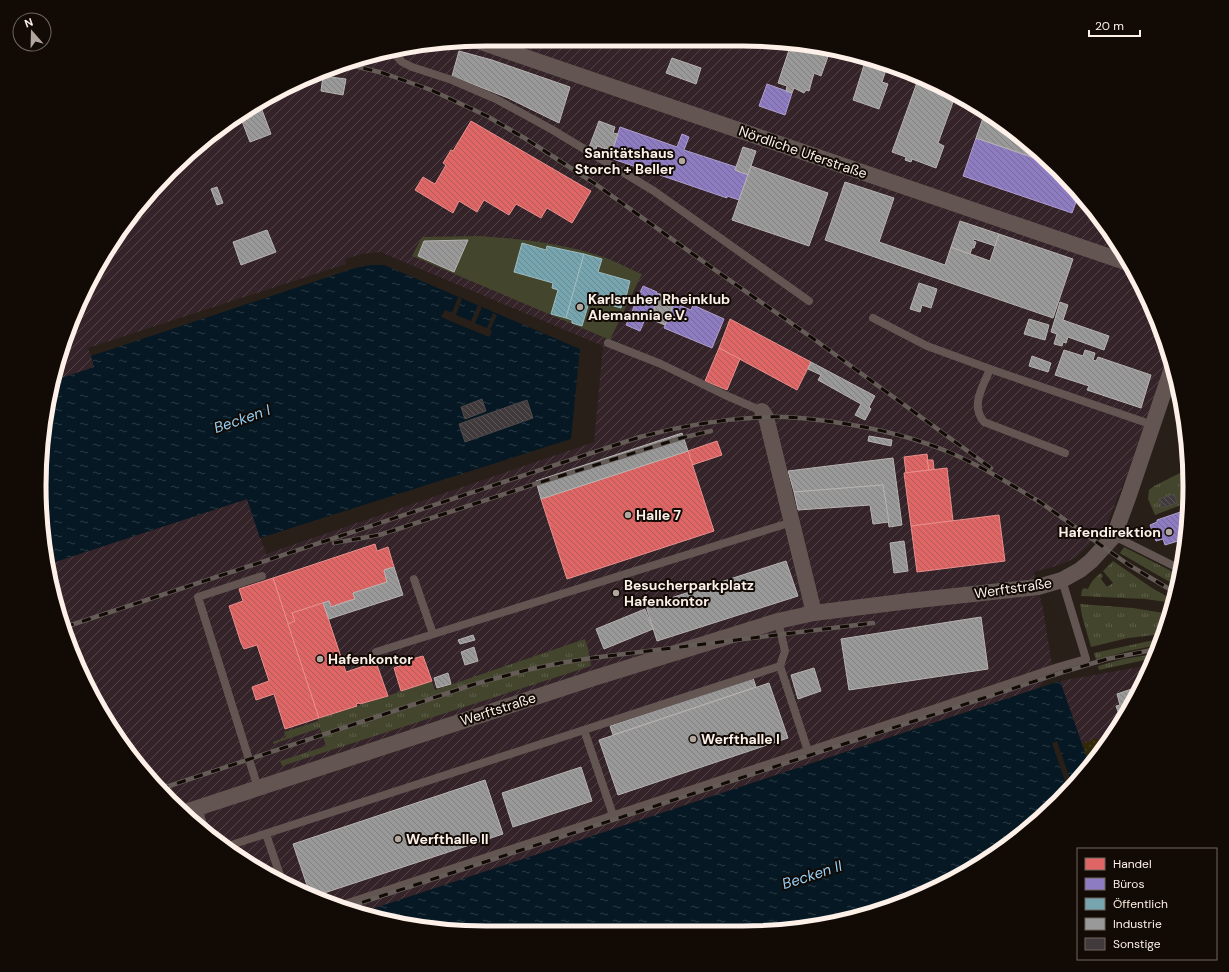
<svg xmlns="http://www.w3.org/2000/svg" width="1229" height="972" viewBox="0 0 1229 972" font-family="'DM Sans',sans-serif">
  <style>
    .industrial { fill: url(#industrial-furrows) }
    .grass { fill: url(#grass-tufts) }
    .sand { fill: url(#sand-dots) }
    .garden { fill: #43452c }
    .water { fill: url(#water-ripples) }
    .pier { fill: #281f18 }
    .shops { fill: url(#shops-back-hatch); stroke: #e98f8d }
    .offices { fill: url(#offices-back-hatch); stroke: #af9fce }
    .public { fill: url(#public-back-hatch); stroke: #9ebcc0 }
    .industry { fill: url(#industry-back-hatch); stroke: #b7b3b1 }
    .building { fill: url(#building-back-hatch); stroke: #4f494a }
    .lines { fill: none; stroke-linecap: round; stroke-linejoin: round }
    .service { stroke: #625552; stroke-width: 8 }
    .minor { stroke: #625552; stroke-width: 16 }
    .rail-casing { stroke: #655c58; stroke-width: 4.5 }
    .rail { stroke: #120a05; stroke-width: 3; stroke-dasharray: 9; stroke-linecap: butt }
    .poi-dot { fill: #b2a79f; stroke: #120a05; stroke-width: 1.5 }
    .labels { text-anchor: middle; stroke-width: 4; stroke-linejoin: round; paint-order: stroke }
    .street-label { font-size: 14px; fill: #fdf0e8; stroke: #120a05 }
    .poi-label { font-size: 14px; font-weight: bold; fill: #fdf0e8; stroke: #120a05; text-anchor: start }
    .water-label { font-size: 15px; font-style: italic; fill: #96d0f8; stroke: #120a05 }
    .rim { fill: none; stroke: #fdf0e8; stroke-width: 5 }
  </style>
  <defs>
    <pattern id="industrial-furrows" width="10" height="10" patternUnits="userSpaceOnUse"><rect width="10" height="10" fill="#342328"/><path d="M-1 1l2-2M0 10L10 0M9 11l2-2" fill="none" stroke="#524347"/></pattern>
    <pattern id="grass-tufts" width="24" height="20" patternUnits="userSpaceOnUse"><rect width="24" height="20" fill="#43452c"/><path d="M3 7l-1-3M5 7V3M7 7l1-3M15 17l-1-3M17 17v-4M19 17l1-3" fill="none" stroke="#5f604b"/></pattern>
    <pattern id="sand-dots" width="8" height="8" patternUnits="userSpaceOnUse"><rect width="8" height="8" fill="#31280a"/><path d="M2 2h.1M6 6h.1" fill="none" stroke="#463d22" stroke-width="1.8" stroke-linecap="round"/></pattern>
    <pattern id="water-ripples" width="26" height="14" patternUnits="userSpaceOnUse"><rect width="26" height="14" fill="#051824"/><path d="M2 4q2-2 4 0t4 0M15 11q2-2 4 0t4 0" fill="none" stroke="#2a3a44"/></pattern>
    <pattern id="shops-back-hatch" width="6" height="6" patternUnits="userSpaceOnUse"><rect width="6" height="6" fill="#e06666"/><path d="M-1 5l2 2M0 0l6 6M5-1l2 2" fill="none" stroke="#ac5c5b"/></pattern>
    <pattern id="offices-back-hatch" width="6" height="6" patternUnits="userSpaceOnUse"><rect width="6" height="6" fill="#8e7cc3"/><path d="M-1 5l2 2M0 0l6 6M5-1l2 2" fill="none" stroke="#776a97"/></pattern>
    <pattern id="public-back-hatch" width="6" height="6" patternUnits="userSpaceOnUse"><rect width="6" height="6" fill="#76a5af"/><path d="M-1 5l2 2M0 0l6 6M5-1l2 2" fill="none" stroke="#698990"/></pattern>
    <pattern id="industry-back-hatch" width="6" height="6" patternUnits="userSpaceOnUse"><rect width="6" height="6" fill="#999"/><path d="M-1 5l2 2M0 0l6 6M5-1l2 2" fill="none" stroke="#828180"/></pattern>
    <pattern id="building-back-hatch" width="6" height="6" patternUnits="userSpaceOnUse"><rect width="6" height="6" fill="#413a3c"/><path d="M-1 5l2 2M0 0l6 6M5-1l2 2" fill="none" stroke="#5d5758"/></pattern>
  </defs>
  <rect width="100%" height="100%" fill="#281f18"/>
  <g class="industrial">
    <polygon points="486,39 772,40 887,63 967,99 1038,150 1097,214 1130,263 1166,343 1169,353 1127,475 1107,524 1088,546 1075,558 1060,565 1034,572 1043,609 1053,672 1038,688 360,913 315,899 237,858 150,781 99,709 54,601 49,564 247,499 266,554 594,442 603,346 380,252 362,254 345,259 346,264 88,348 95,367 53,381 54,370 99,262 170,170 263,99 371,54"/>
    <polygon points="1151,665 1144,684 1097,758 1090,767 1060,681"/>
  </g>
  <g class="grass">
    <polygon points="1188,469 1189,502 1155,515 1148,499 1149,490 1154,486"/>
    <polygon points="1124,547 1179,575 1177,586 1154,573 1120,553"/>
    <path d="M1113,561L1152,588L1175,601L1174,603L1145,599L1081,596L1082,590L1084,588L1088,589C1091,582 1094,578 1101,573L1103,576L1101,579L1107,587L1113,583L1103,571Z"/>
    <polygon points="1080,604 1133,608 1170,614 1163,634 1128,638 1091,647 1082,616"/>
    <polygon points="585,639 588,648 591,666 282,766 280,761 326,746 320,728 273,744 273,742 286,737 284,732 318,721 318,719 432,681 435,690"/>
    <polygon points="1154,640 1160,640 1158,645 1128,651 1096,660 1094,653"/>
    <polygon points="1155,654 1154,658 1099,670 1098,666 1123,659"/>
  </g>
  <polygon class="sand" points="1097,738 1102,751 1097,758 1090,767 1081,744"/>
  <path class="garden" d="M480,236C521,239 563,243 603,257C616,261 629,269 642,274L610,340L412,256L422,237Z"/>
  <g class="water">
    <polygon points="371,265 384,265 396,270 580,349 571,439 260,538 247,499 49,564 39,486 53,381 94,367 91,356 355,268"/>
    <polygon points="1060,681 1090,767 1038,822 966,873 859,918 772,932 486,933 399,924 360,913"/>
  </g>
  <g class="pier">
    <polygon points="458,297 462,299 456,315 471,321 478,305 482,307 475,323 487,328 493,313 497,315 490,330 492,331 489,337 441,317 445,310 452,313"/>
    <polygon points="1057,741 1072,785 1068,790 1052,743"/>
  </g>
  <g class="shops">
    <polygon points="471,121 591,191 572,223 547,208 541,218 516,204 509,215 484,200 477,212 459,201 453,213 415,190 423,177 435,184 446,165 443,163 451,150 453,151"/>
    <polygon points="730,319 811,362 797,390 719,348"/>
    <polygon points="719,348 740,359 727,390 705,381"/>
    <polygon points="717,441 722,455 692,465 688,451"/>
    <polygon points="688,451 714,531 567,579 541,499"/>
    <polygon points="927,454 929,470 906,473 904,457"/>
    <polygon points="927,460 933,460 934,469 929,470"/>
    <polygon points="947,468 953,521 911,526 904,473"/>
    <polygon points="999,515 1005,561 917,572 911,526"/>
    <polygon points="375,544 377,551 388,547 394,567 384,570 387,582 353,593 355,599 344,602 331,607 329,601 292,613 295,621 288,624 273,578"/>
    <polygon points="273,578 319,718 285,729 274,694 256,700 252,687 269,681 257,645 244,649 241,643 229,606 243,601 239,589"/>
    <polygon points="323,603 346,672 376,662 388,696 360,704 359,703 356,704 357,706 319,718 288,624 295,621 292,613"/>
    <polygon points="423,656 432,681 401,691 394,668 412,661 412,659"/>
  </g>
  <g class="offices">
    <polygon points="767,84 792,93 785,115 759,106"/>
    <polygon points="620,127 677,147 682,134 689,137 684,150 736,167 735,170 748,175 739,200 727,196 727,198 610,158"/>
    <polygon points="976,138 1051,164 1079,194 1072,213 963,176"/>
    <polygon points="643,286 657,292 656,293 660,294 650,319 646,317 640,331 626,325"/>
    <polygon points="674,303 691,310 693,305 724,319 712,348 664,328"/>
    <polygon points="1189,509 1189,515 1185,541 1179,543 1178,541 1165,545 1163,539 1156,541 1150,525 1157,522 1157,520"/>
  </g>
  <g class="public">
    <polygon points="522,243 546,250 547,246 584,254 566,318 551,314 558,290 552,288 553,283 514,272"/>
    <polygon points="584,254 602,259 598,272 630,281 626,297 624,297 621,308 590,299 582,326 572,323 572,320 566,318"/>
  </g>
  <g class="industry">
    <polygon points="791,44 830,51 821,76 814,73 809,91 806,90 804,93 794,88 792,93 786,91 787,86 778,83"/>
    <polygon points="459,51 492,60 570,87 559,123 508,98 452,76"/>
    <polygon points="672,58 701,68 696,84 666,73"/>
    <polygon points="866,59 888,63 882,82 888,84 879,109 853,100"/>
    <polygon points="323,76 346,79 343,95 321,91"/>
    <polygon points="919,77 956,94 938,143 944,146 936,168 912,159 911,162 905,160 906,157 892,152"/>
    <polygon points="259,102 271,134 250,142 240,116"/>
    <polygon points="985,112 1038,150 1050,163 976,138"/>
    <polygon points="599,121 615,127 613,133 618,134 612,151 597,146 595,152 588,150"/>
    <polygon points="743,147 756,151 748,175 735,170"/>
    <polygon points="751,166 828,193 809,246 732,220"/>
    <polygon points="845,182 894,198 879,242 945,265 951,247 990,261 999,234 1073,259 1053,318 825,240"/>
    <polygon points="217,187 223,203 217,205 211,189"/>
    <polygon points="960,221 999,234 995,246 974,239 973,241 976,242 974,248 972,248 970,254 951,247"/>
    <polygon points="267,230 276,252 241,265 233,242"/>
    <polygon points="468,240 454,272 418,256 424,241"/>
    <polygon points="919,283 937,289 931,308 922,305 920,312 910,309"/>
    <polygon points="660,294 675,301 665,325 650,319"/>
    <polygon points="1060,302 1068,305 1063,320 1109,336 1104,350 1068,337 1066,343 1063,342 1062,346 1054,344 1057,334 1051,332"/>
    <polygon points="1029,319 1049,325 1045,340 1024,334"/>
    <polygon points="1064,350 1083,356 1085,350 1095,353 1093,360 1096,361 1098,357 1151,375 1141,408 1087,390 1089,386 1055,375"/>
    <polygon points="1032,356 1051,363 1048,372 1029,366"/>
    <polygon points="811,362 875,396 869,407 871,409 865,420 855,415 861,404 818,380 821,375 808,369"/>
    <polygon points="682,433 688,451 541,499 536,481"/>
    <polygon points="869,436 892,440 891,446 868,441"/>
    <polygon points="893,458 902,525 889,527 883,485 794,492 788,471"/>
    <polygon points="883,485 889,522 873,524 870,505 798,510 794,492"/>
    <polygon points="904,541 908,571 894,573 890,543"/>
    <polygon points="786,561 798,596 657,641 646,606"/>
    <polygon points="394,567 403,595 329,619 323,603 329,601 331,607 355,599 353,593 387,582 384,570"/>
    <polygon points="645,609 653,629 604,649 596,629"/>
    <polygon points="981,617 988,669 849,690 841,639"/>
    <polygon points="473,635 475,640 460,644 458,640"/>
    <polygon points="474,647 478,661 465,665 461,652"/>
    <polygon points="814,668 821,691 798,699 791,675"/>
    <polygon points="448,673 451,684 437,688 434,678"/>
    <polygon points="753,678 756,687 613,735 610,726"/>
    <polygon points="769,683 788,738 618,795 599,740"/>
    <polygon points="1143,685 1121,720 1116,706 1120,705 1117,694"/>
    <polygon points="581,767 592,801 513,827 502,793"/>
    <polygon points="485,780 503,834 312,897 311,897 293,844"/>
  </g>
  <g class="building">
    <polygon points="482,399 486,411 465,419 461,407"/>
    <polygon points="527,400 533,418 465,442 459,424"/>
    <polygon points="1174,494 1177,503 1162,508 1159,499"/>
  </g>
  <g class="lines">
    <g class="service">
      <polyline points="392,51 402,62 412,67 452,80 496,99 551,129 654,191 809,301"/>
      <polyline points="873,318 927,346 990,369 1153,425"/>
      <polyline points="608,343 661,364 725,395 762,411"/>
      <path d="M990,369C983,387 970,405 984,422L1065,453"/>
      <polyline points="1114,536 1180,569"/>
      <polyline points="414,579 433,634"/>
      <polyline points="778,621 785,651 780,666 808,751"/>
      <polyline points="376,652 792,522"/>
      <polyline points="584,730 613,815"/>
      <polyline points="258,788 198,597 262,576"/>
      <polyline points="197,807 205,829"/>
      <polyline points="266,834 282,881"/>
      <polyline points="225,847 780,666"/>
      <polyline points="339,906 808,751 1058,667 1086,659 1062,580"/>
    </g>
    <g class="minor">
      <polyline points="475,40 1131,264"/>
      <polyline points="762,411 766,417 814,613"/>
      <polyline points="185,812 594,678 778,621 814,613 909,601 1038,587 1062,580 1080,570 1091,561 1114,536 1129,495 1172,368"/>
    </g>
    <defs>
      <g id="rail">
        <polyline points="346,64 383,73 431,90 487,116 526,139 594,183 715,270 811,337 991,468"/>
        <polyline points="1037,500 1129,565 1176,593"/>
        <polyline points="334,543 379,535 398,529 535,484 681,438 711,431"/>
        <path d="M65,627L640,437C681,426 723,419 765,417C788,416 812,419 834,422C875,428 914,437 951,453C983,467 1012,485 1041,503"/>
        <polyline points="160,789 475,684 527,670 560,663 592,658 873,623"/>
        <polyline points="345,908 1060,673 1107,659 1157,649"/>
      </g>
    </defs>
    <use href="#rail" class="rail-casing"/>
    <use href="#rail" class="rail"/>
  </g>
  <g class="poi-dot">
    <circle cx="682" cy="161" r="4"/>
    <circle cx="580" cy="307" r="4"/>
    <circle cx="628" cy="515" r="4"/>
    <circle cx="1169" cy="532" r="4"/>
    <circle cx="616" cy="593" r="4"/>
    <circle cx="320" cy="659" r="4"/>
    <circle cx="693" cy="739" r="4"/>
    <circle cx="398" cy="839" r="4"/>
  </g>
  <g class="labels">
    <g class="street-label">
      <text transform="translate(803 152) rotate(19)" y="5">Nördliche Uferstraße</text>
      <text transform="translate(1013 588) rotate(-8)" y="5">Werftstraße</text>
      <text transform="translate(498 709) rotate(-18)" y="5">Werftstraße</text>
    </g>
    <g class="poi-label">
      <text x="674" y="158" text-anchor="end">Sanitätshaus<tspan x="674" dy="16">Storch + Beller</tspan></text>
      <text x="588" y="304">Karlsruher Rheinklub<tspan x="588" dy="16">Alemannia e.V.</tspan></text>
      <text x="636" y="520">Halle 7</text>
      <text x="1161" y="537" text-anchor="end">Hafendirektion</text>
      <text x="624" y="590">Besucherparkplatz<tspan x="624" dy="16">Hafenkontor</tspan></text>
      <text x="328" y="664">Hafenkontor</text>
      <text x="701" y="744">Werfthalle I</text>
      <text x="406" y="844">Werfthalle II</text>
    </g>
    <g class="water-label">
      <text transform="translate(242 419) rotate(-19)" y="5">Becken I</text>
      <text transform="translate(812 875) rotate(-18)" y="5">Becken II</text>
    </g>
  </g>
  <path d="M0 0H1229V972H0ZM486 46H743A440 440 0 0 1 1183 486V486A440 440 0 0 1 743 926H486A440 440 0 0 1 46 486V486A440 440 0 0 1 486 46Z" fill="#120a05" fill-rule="evenodd"/>
  <path class="rim" d="M486 46H743A440 440 0 0 1 1183 486V486A440 440 0 0 1 743 926H486A440 440 0 0 1 46 486V486A440 440 0 0 1 486 46Z"/>
  <rect x="1077" y="848" width="140" height="112" fill="#120a05" stroke="#706660"/>
  <rect x="1085" y="858" width="20" height="12" fill="#e06666" stroke="#706660"/>
  <text x="1113" y="868" font-size="12" fill="#fdf0e8">Handel</text>
  <rect x="1085" y="878" width="20" height="12" fill="#8e7cc3" stroke="#706660"/>
  <text x="1113" y="888" font-size="12" fill="#fdf0e8">Büros</text>
  <rect x="1085" y="898" width="20" height="12" fill="#76a5af" stroke="#706660"/>
  <text x="1113" y="908" font-size="12" fill="#fdf0e8">Öffentlich</text>
  <rect x="1085" y="918" width="20" height="12" fill="#999999" stroke="#706660"/>
  <text x="1113" y="928" font-size="12" fill="#fdf0e8">Industrie</text>
  <rect x="1085" y="938" width="20" height="12" fill="#413a3c" stroke="#706660"/>
  <text x="1113" y="948" font-size="12" fill="#fdf0e8">Sonstige</text>
  <g transform="translate(32 32) rotate(340)"><circle r="19" fill="#120a05" stroke="#706660"/>
  <path d="M0-3L7 15L0 10L-7 15Z" fill="#b2a79f"/>
  <text y="-6" font-size="11" font-weight="bold" text-anchor="middle" fill="#fdf0e8">N</text>
  </g>
  <path d="M1089 30v6h51v-6" fill="none" stroke="#fdf0e8" stroke-width="2"/>
  <text x="1095" y="30" font-size="12" fill="#fdf0e8" stroke="#120a05" stroke-width="3" paint-order="stroke">20 m</text>
</svg>
